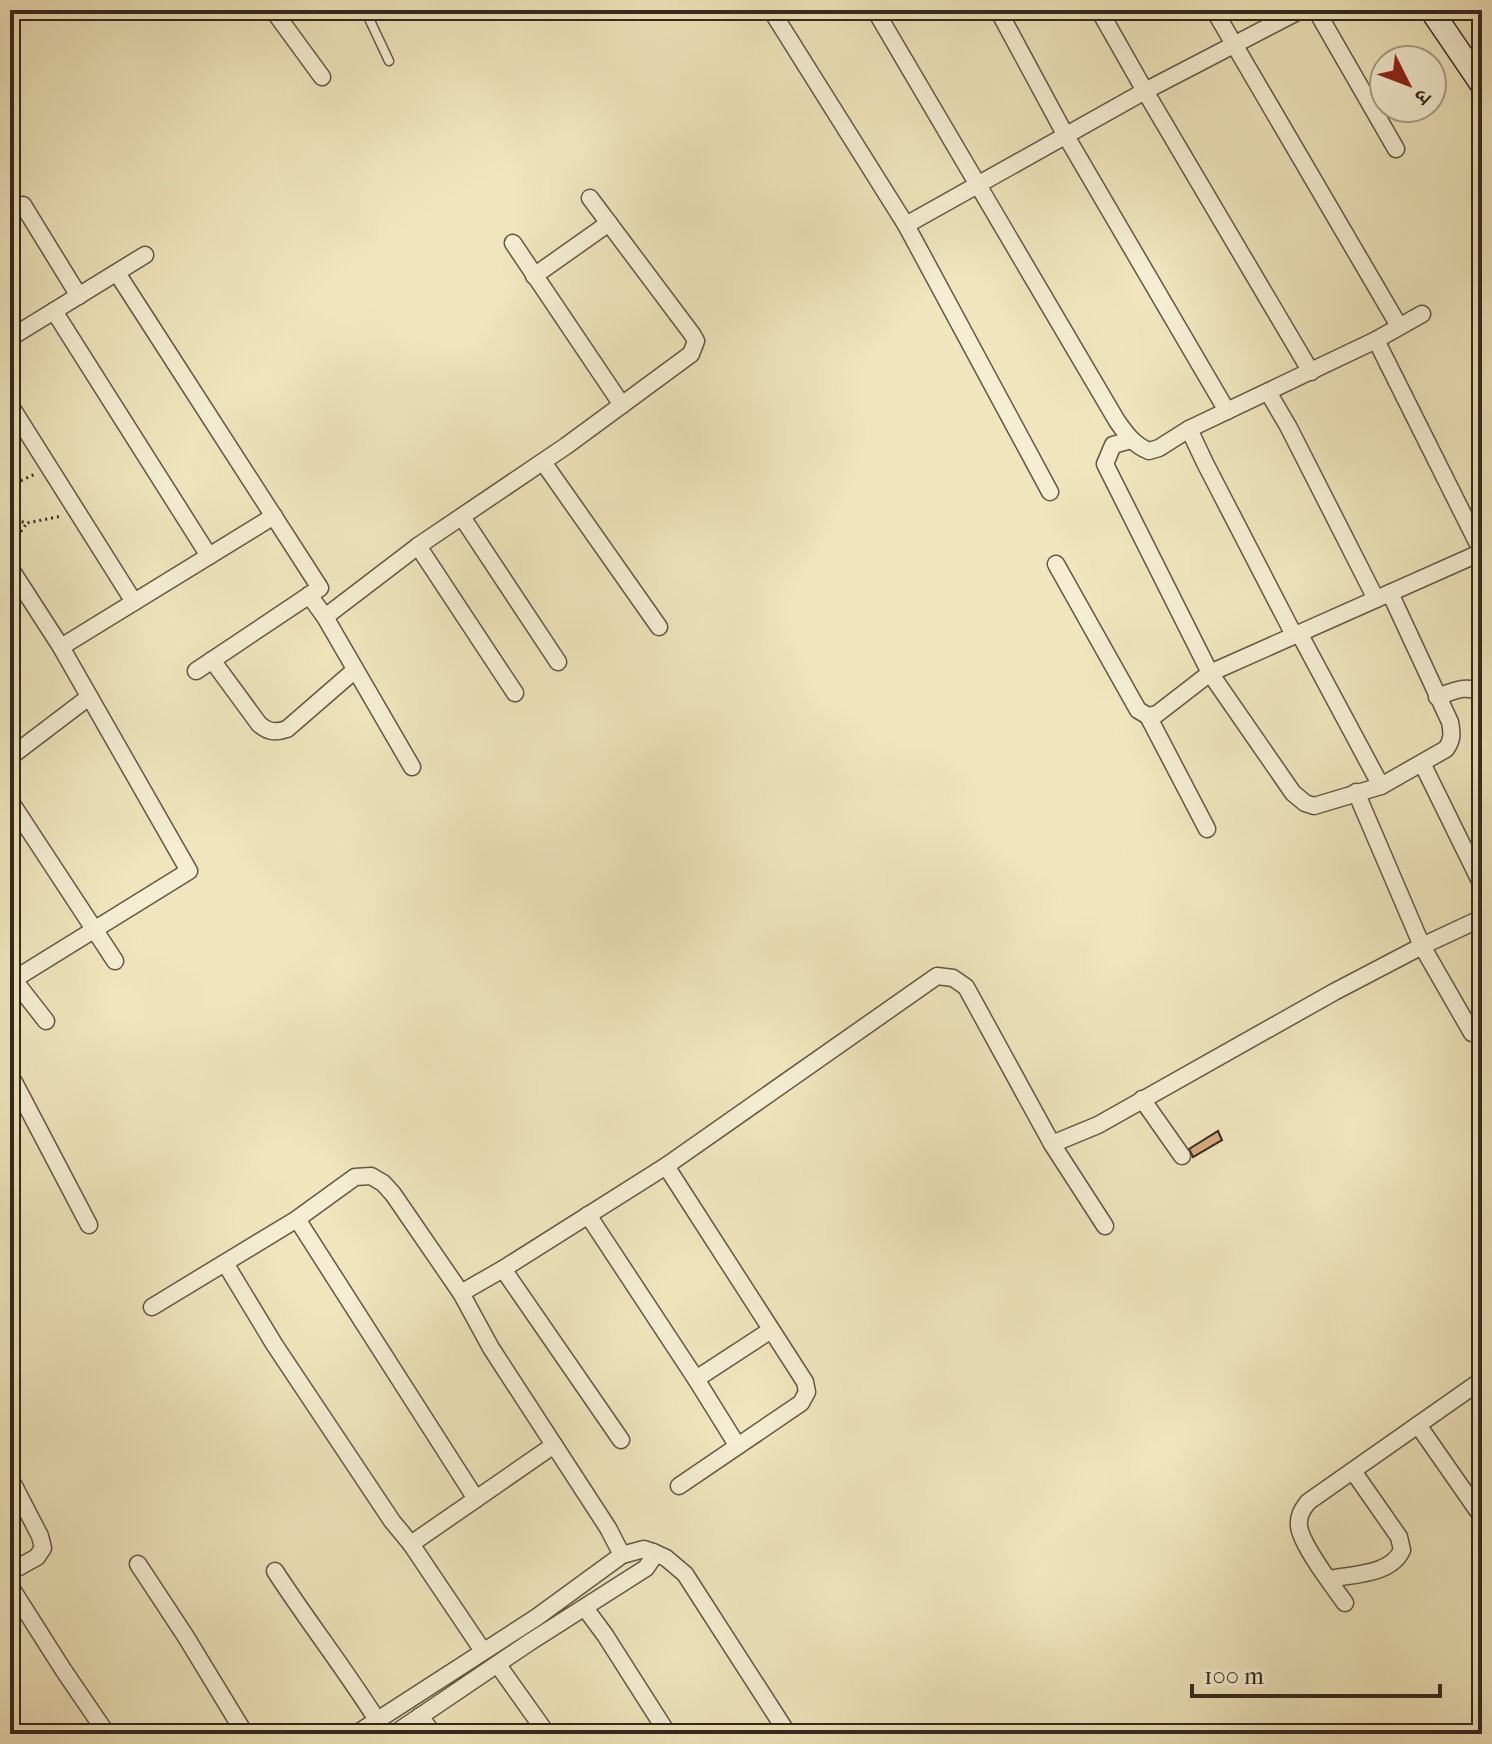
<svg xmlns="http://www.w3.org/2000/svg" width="1492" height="1744" viewBox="0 0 1492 1744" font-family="'IM FELL French Canon','Noto Serif Devanagari',serif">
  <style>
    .building { fill: #d7aa80; stroke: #34281f; stroke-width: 2 }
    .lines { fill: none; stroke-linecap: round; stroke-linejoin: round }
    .lane-casing { stroke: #635746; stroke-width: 11 }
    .street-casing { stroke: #635746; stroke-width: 19 }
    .secondary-casing { stroke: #34281f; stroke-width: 25 }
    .path { stroke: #34281f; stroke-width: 3; stroke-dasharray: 2 4; stroke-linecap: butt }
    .lane { stroke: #f5eed3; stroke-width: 8 }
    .street { stroke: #f5eed3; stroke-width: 16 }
    .secondary { stroke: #f5eed3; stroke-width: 22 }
  </style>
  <rect width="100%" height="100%" fill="#f0e5bc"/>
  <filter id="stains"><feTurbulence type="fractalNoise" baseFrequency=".0025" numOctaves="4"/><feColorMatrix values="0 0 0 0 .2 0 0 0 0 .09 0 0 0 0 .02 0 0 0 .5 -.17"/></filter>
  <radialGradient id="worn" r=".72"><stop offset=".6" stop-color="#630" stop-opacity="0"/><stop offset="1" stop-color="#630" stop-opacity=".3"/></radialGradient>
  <polygon class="building" points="1218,1131 1222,1140 1193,1157 1189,1149"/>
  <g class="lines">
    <defs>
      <polyline id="lane" points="365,10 389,61"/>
      <g id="street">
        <polyline points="273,10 322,77"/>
        <polyline points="771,10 906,225 1050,492"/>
        <path d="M875,10L1117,421C1126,434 1134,445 1149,451L1159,448L1189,429L1376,340L1422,314"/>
        <polyline points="998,10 1066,136 1227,411"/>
        <polyline points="1099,10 1145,91 1311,372"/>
        <polyline points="1214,10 1399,326"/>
        <polyline points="1316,10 1396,149"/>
        <polyline points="23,205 79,296"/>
        <polyline points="906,225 1145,91 1301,10"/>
        <polyline points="513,243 622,405"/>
        <polyline points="117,273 320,588 196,671"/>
        <polyline points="534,276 609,223"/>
        <polyline points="54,311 209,556"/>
        <polyline points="10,338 145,255"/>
        <polyline points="1376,340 1482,552"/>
        <polyline points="1268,392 1288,426 1376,599"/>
        <polyline points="10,405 134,602"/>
        <polyline points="1189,429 1205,463 1294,635"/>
        <polyline points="1131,440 1113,445 1105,464 1210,673 1482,552"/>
        <polyline points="543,462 659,627"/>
        <polyline points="462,517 558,662"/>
        <polyline points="418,546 515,693"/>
        <path d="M1056,564L1138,710L1148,716L1157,714L1210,673L1293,793L1305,803L1314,806L1381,786L1446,749C1453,739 1452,733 1450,722L1390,593"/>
        <polyline points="10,568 61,647 189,871 13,980"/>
        <polyline points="309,595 325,617 412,767"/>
        <polyline points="325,617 418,546 566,446 691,354 696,341 692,334 590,198"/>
        <polyline points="1299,633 1381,786"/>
        <polyline points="61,647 274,516"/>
        <path d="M212,660L259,724C268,732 275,733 287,729L355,670"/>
        <path d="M1437,697C1454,691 1466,684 1482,693"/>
        <polyline points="1148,716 1207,829"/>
        <polyline points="10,757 89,697"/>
        <polyline points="1422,763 1482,885"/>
        <polyline points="1356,792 1422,946 1472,1033"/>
        <polyline points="10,801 115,961"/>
        <polyline points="10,975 46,1021"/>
        <polyline points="10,1080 14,1082 89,1225"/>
        <polyline points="1142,1099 1182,1156"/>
        <polyline points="1052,1144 1105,1226"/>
        <polyline points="666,1166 805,1382 807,1392 801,1403 679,1486"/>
        <polyline points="588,1215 696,1379 737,1445"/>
        <polyline points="297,1219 476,1499"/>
        <polyline points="225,1263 274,1344 392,1521 411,1544 483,1651"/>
        <polyline points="503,1269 621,1440"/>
        <polyline points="152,1307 297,1219 355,1177 371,1176 383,1183 393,1194 461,1293"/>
        <polyline points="696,1379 771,1330"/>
        <polyline points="1418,1425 1480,1514"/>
        <polyline points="10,1478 40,1536 43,1548 37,1557 10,1572"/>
        <polyline points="411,1544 554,1445"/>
        <polyline points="653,1552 666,1558 685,1574 788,1734"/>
        <polyline points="622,1555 608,1528 491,1348 461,1293 503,1269 666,1166 937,976 953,978 966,987 1052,1144 1098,1125 1334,992 1422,946 1482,918"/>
        <polyline points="138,1564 186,1637 245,1734"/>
        <path d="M275,1571C308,1622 345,1669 377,1720"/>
        <path d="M1329,1579C1353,1574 1391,1575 1402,1550L1399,1537L1353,1471"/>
        <polyline points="10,1586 64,1671 107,1734"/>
        <path d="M1345,1603C1333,1586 1301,1545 1299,1526C1298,1516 1302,1510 1308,1502L1482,1380"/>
        <polyline points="585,1608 605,1635 668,1734"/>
        <polyline points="498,1665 547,1734"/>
        <polyline points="420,1716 433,1734"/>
        <polyline points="356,1734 537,1617 622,1555 644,1549 653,1552 652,1559 646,1568 530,1642 394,1734"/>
      </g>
      <polyline id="secondary" points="1431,10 1482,85"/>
    </defs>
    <use href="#lane" class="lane-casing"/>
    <use href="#street" class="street-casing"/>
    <use href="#secondary" class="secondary-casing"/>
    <g class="path">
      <polyline points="10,486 35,474"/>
      <polyline points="10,519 27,523 62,516"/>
      <polyline points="10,546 27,523"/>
    </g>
    <use href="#lane" class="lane"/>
    <use href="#street" class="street"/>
    <use href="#secondary" class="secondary"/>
  </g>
  <rect width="1492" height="1744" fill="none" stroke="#f0e5bc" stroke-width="40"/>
  <rect x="12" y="12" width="1468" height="1720" fill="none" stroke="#34281f" stroke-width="4"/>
  <rect x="20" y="20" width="1452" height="1704" fill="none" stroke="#34281f" stroke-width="2"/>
  <g transform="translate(1408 84) rotate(132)"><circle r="38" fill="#f5eed3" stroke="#a89f8b" stroke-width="2"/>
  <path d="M0-6L14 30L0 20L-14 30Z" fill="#8f2418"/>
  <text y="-12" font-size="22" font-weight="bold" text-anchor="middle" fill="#34281f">उ</text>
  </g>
  <path d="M1192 1684v12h248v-12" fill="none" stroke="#34281f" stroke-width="4"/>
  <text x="1204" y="1684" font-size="24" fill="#34281f" stroke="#f5eed3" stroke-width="6" paint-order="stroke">100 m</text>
  <rect width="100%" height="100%" filter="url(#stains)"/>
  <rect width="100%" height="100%" fill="url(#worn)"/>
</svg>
